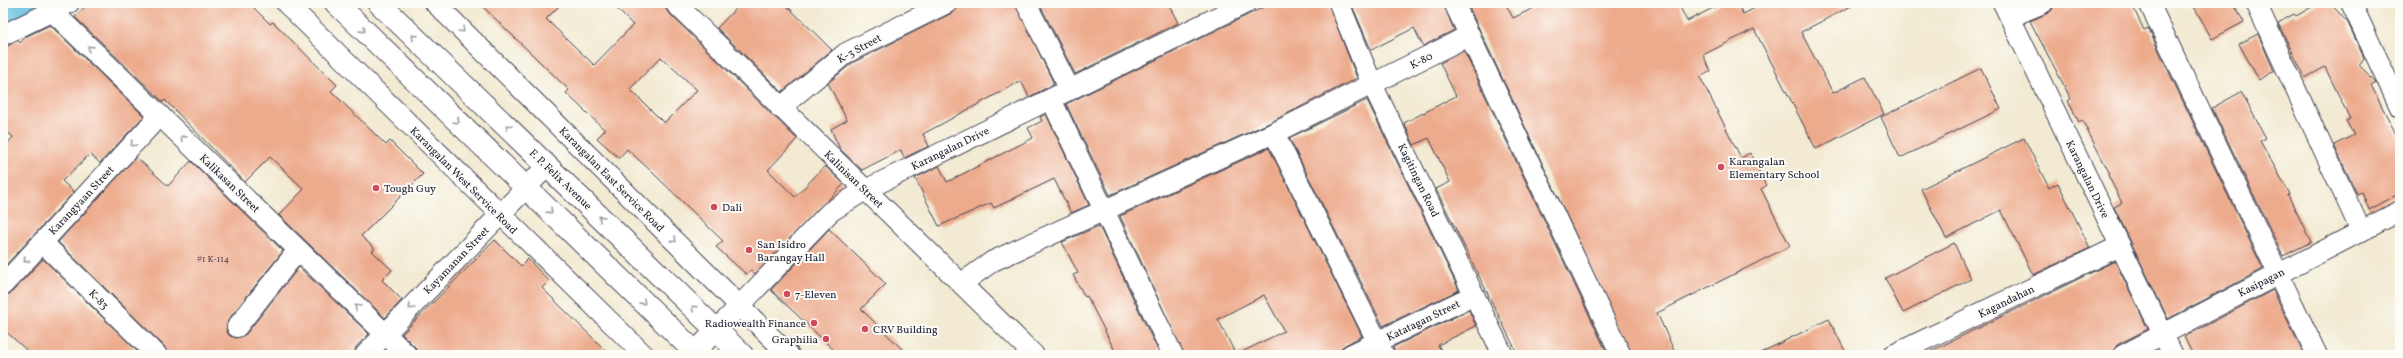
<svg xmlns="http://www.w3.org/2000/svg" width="2403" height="358" viewBox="0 0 2403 358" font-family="Vollkorn,serif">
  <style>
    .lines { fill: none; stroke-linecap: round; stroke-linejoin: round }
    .river { stroke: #61bfdf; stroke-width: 44 }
    .building { fill: #edab8d; fill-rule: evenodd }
    .minor-casing { stroke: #414052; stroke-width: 22 }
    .secondary-casing { stroke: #414052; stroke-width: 24 }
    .minor { stroke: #fff; stroke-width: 20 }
    .secondary { stroke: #fff; stroke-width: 22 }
    .oneway { stroke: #9c9ca7 }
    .poi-dot { fill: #d1495b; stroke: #fdfcf7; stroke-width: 1.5 }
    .labels { text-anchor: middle; stroke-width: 4; stroke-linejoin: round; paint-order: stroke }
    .number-label { font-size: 9px; fill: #554450 }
    .street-label { font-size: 11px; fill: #22223b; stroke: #fdfcf7 }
    .poi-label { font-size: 11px; fill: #22223b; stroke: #fdfcf7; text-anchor: start }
  </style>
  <rect width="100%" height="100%" fill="#fdfcf7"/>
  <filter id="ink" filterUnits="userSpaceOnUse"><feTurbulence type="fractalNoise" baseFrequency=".025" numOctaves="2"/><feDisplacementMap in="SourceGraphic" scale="8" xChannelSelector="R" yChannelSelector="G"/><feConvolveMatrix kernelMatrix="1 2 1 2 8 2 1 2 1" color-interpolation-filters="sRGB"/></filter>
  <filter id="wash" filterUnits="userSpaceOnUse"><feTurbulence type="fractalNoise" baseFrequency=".012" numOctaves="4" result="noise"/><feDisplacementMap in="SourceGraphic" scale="16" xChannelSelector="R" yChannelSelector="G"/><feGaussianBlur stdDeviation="0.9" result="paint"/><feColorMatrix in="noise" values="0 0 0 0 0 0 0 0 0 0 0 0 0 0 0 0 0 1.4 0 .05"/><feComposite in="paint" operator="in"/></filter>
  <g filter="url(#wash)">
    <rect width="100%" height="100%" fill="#f2ead2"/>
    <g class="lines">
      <polyline class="river" points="3,14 27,3"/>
    </g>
    <g id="blocks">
      <g class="building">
        <polygon points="88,3 249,3 270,24 273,22 337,85 331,91 386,145 390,141 423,174 361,236 375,249 372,251 392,270 382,280 402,300 385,318 279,215 304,189 270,157 245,182 165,100 163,102 75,17"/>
        <path d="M479,3H562L546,19L594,65L633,25L611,3H664L667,11L797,139L768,170L795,197L825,166L844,184L755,274L751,270L746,274L716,247L723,241L653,173L627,149L619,158L597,138L605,130L566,93L569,90ZM661,57L697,90L664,123L630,89Z"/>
        <polygon points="741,3 784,3 832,50 782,92 717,28"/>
        <polygon points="958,3 1015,3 1054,84 1029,97 1021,81 923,134 929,146 904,158 901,150 862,170 840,149 831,129 847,120 828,83 852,63 952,13 957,9"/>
        <polygon points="1039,3 1168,3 1178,23 1075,74"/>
        <polygon points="1272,3 1328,3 1357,78 1269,123 1110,195 1066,104"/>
        <polygon points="1351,3 1443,3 1454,30 1423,46 1414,28 1371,50"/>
        <polygon points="1467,3 1505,3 1513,18 1544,3 1678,3 1687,21 1723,3 1737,3 1743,14 1765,3 1857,3 1801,32 1833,93 1865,77 1884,114 1816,149 1754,29 1703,55 1711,71 1700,77 1741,158 1750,153 1766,186 1761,189 1790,246 1657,313 1676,355 1632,355"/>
        <polygon points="2054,3 2131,3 2144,30 2148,28 2263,269 2168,319 2114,207 2122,203 2108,175 2110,174 2082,120 2079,122 2068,101 2071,99 2030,21 2048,13 2052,10"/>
        <polygon points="2192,3 2233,3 2244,22 2212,39"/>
        <polygon points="2319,3 2330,3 2348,23 2364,58 2359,65 2376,82 2371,85 2400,142 2400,193 2369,210 2362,192 2357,194 2334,145 2354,135 2346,121 2350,119 2325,67 2305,78 2278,23 2294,14 2296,16"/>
        <polygon points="50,25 144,116 100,163 90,154 62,181 74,192 3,268 3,149 13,137 3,128 3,49 18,40 20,43 27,36"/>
        <polygon points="2258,34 2274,71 2259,80 2239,44"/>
        <polygon points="1464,51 1608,355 1518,355 1436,189 1450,182 1429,138 1414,145 1404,123 1456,96 1440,63"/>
        <polygon points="1981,68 2001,109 1900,158 1881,117"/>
        <polygon points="2241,92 2266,138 2260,141 2290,194 2288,195 2311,242 2283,256 2212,108"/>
        <polygon points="1367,100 1459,290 1383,326 1289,138"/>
        <polygon points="1046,114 1089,205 1071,213 1054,179 994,208 991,203 939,226 915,178 939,166 947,182 1033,138 1028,128 1042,121 1040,117"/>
        <polygon points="2024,138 2049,188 2058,183 2090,248 2033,275 2001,210 1946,238 1921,189"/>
        <path d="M1269,148L1362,336L1345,345L1340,349L1339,355H1184L1120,216ZM1264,295L1284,331L1236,355L1218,319Z"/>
        <polygon points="136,157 168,186 191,161 283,251 228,320 226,331 230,336 236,338 246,334 299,267 369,334 356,347 354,355 168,355 165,347 58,242"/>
        <polygon points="1099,226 1160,355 1117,355 1087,296 1085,297 1073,275 1078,273 1062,242"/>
        <polygon points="829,229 886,284 861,309 908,355 839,355 771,290"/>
        <polygon points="495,240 521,266 528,259 549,281 542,288 610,355 418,355 415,347 402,334"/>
        <polygon points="1954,243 1971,279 1903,313 1885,278"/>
        <polygon points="43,259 141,355 32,355 3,329 3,296 11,293"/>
        <polygon points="2115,261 2148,329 2117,345 2112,355 1923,355"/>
        <polygon points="2273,290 2304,355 2193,355 2184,337"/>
        <polygon points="1469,310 1476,326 1438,345 1444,355 1395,355 1393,347"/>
        <polygon points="1829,319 1847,355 1756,355"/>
      </g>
    </g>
  </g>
  <g filter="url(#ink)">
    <use href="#blocks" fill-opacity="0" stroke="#414052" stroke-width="1"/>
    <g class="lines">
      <defs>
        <g id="minor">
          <polyline points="286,3 644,355"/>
          <polyline points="435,3 789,355"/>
          <polyline points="675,3 1034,355"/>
          <polyline points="1026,3 1070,90"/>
          <polyline points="1339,3 1372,84 1503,355"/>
          <polyline points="1454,3 1621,355"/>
          <polyline points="2003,3 2173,355"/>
          <polyline points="2149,3 2317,355"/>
          <polyline points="2256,3 2361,231"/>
          <polyline points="2351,3 2400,107"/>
          <polyline points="53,12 407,355"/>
          <polyline points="2010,17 2043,3"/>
          <polyline points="3,35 69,3"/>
          <polyline points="1051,99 1173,355"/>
          <polyline points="780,108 846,53 947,3"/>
          <polyline points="1274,133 1384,355"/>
          <polyline points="42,242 157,355"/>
          <polyline points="962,283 993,261 1274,133 1470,35"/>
          <polyline points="3,285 160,115"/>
          <polyline points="237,327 298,250"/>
          <polyline points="695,352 830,212 865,190 1246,3"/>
          <polyline points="365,355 547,166"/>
          <polyline points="1350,355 1474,295"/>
          <polyline points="1893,355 2120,246"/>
          <polyline points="2123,355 2400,211"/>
        </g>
        <g id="secondary">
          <polyline points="336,3 698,355"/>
          <polyline points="379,3 742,355"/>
        </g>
      </defs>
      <use href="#minor" class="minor-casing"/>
      <use href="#secondary" class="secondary-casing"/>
      <use href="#minor" class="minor"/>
      <use href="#secondary" class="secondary"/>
    </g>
    <defs><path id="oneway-chevron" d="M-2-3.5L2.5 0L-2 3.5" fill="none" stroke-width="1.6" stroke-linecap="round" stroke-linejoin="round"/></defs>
    <g class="oneway">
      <use href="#oneway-chevron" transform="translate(363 30) rotate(44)"/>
      <use href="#oneway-chevron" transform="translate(462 30) rotate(45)"/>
      <use href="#oneway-chevron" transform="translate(414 37) rotate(-136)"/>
      <use href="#oneway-chevron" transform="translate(90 48) rotate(-136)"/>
      <use href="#oneway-chevron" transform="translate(457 121) rotate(44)"/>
      <use href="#oneway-chevron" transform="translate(508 127) rotate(-136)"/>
      <use href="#oneway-chevron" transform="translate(183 138) rotate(-136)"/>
      <use href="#oneway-chevron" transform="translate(133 144) rotate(133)"/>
      <use href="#oneway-chevron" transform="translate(550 211) rotate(44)"/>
      <use href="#oneway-chevron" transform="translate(601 218) rotate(-136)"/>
      <use href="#oneway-chevron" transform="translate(674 240) rotate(45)"/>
      <use href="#oneway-chevron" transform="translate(26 260) rotate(132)"/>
      <use href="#oneway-chevron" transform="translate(643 302) rotate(44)"/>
      <use href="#oneway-chevron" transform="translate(357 307) rotate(-136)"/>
      <use href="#oneway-chevron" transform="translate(411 307) rotate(134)"/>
      <use href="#oneway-chevron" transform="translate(694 308) rotate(-136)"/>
    </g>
  </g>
  <g class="poi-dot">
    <circle cx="1721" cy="167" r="4"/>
    <circle cx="376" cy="188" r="4"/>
    <circle cx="714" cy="207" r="4"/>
    <circle cx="749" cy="250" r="4"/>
    <circle cx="787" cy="294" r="4"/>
    <circle cx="814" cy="323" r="4"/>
    <circle cx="865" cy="329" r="4"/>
    <circle cx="826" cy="339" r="4"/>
  </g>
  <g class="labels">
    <g class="number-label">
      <text x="213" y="262">#1 K-114</text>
    </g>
    <g class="street-label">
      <text transform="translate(859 48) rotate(-29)" y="4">K-3 Street</text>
      <text transform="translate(1421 60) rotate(-27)" y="4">K-80</text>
      <text transform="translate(950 148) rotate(-26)" y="4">Karangalan Drive</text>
      <text transform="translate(561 179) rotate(44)" y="4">F. P. Felix Avenue</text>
      <text transform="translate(612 179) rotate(45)" y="4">Karangalan East Service Road</text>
      <text transform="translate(854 179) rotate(44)" y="4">Kalinisan Street</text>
      <text transform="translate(2088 179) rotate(64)" y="4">Karangalan Drive</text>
      <text transform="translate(464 180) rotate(45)" y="4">Karangalan West Service Road</text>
      <text transform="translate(1419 180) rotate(64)" y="4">Kagitingan Road</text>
      <text transform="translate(230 183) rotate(44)" y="4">Kalikasan Street</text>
      <text transform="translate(81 200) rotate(-47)" y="4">Karangyaan Street</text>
      <text transform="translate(456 260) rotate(-46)" y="4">Kayamanan Street</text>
      <text transform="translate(2261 282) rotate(-27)" y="4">Kasipagan</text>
      <text transform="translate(99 299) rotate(45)" y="4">K-83</text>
      <text transform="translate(2006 301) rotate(-26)" y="4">Kagandahan</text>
      <text transform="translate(1423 320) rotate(-26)" y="4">Katatagan Street</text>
    </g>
    <g class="poi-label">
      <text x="1729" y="165">Karangalan<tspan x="1729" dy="13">Elementary School</tspan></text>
      <text x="384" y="192">Tough Guy</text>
      <text x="722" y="211">Dali</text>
      <text x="757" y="248">San Isidro<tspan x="757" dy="13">Barangay Hall</tspan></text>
      <text x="795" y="298">7-Eleven</text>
      <text x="806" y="327" text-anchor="end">Radiowealth Finance</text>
      <text x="873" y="333">CRV Building</text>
      <text x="818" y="343" text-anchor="end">Graphilia</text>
    </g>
  </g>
  <rect width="2403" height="358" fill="none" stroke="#fdfcf7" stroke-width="16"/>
</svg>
